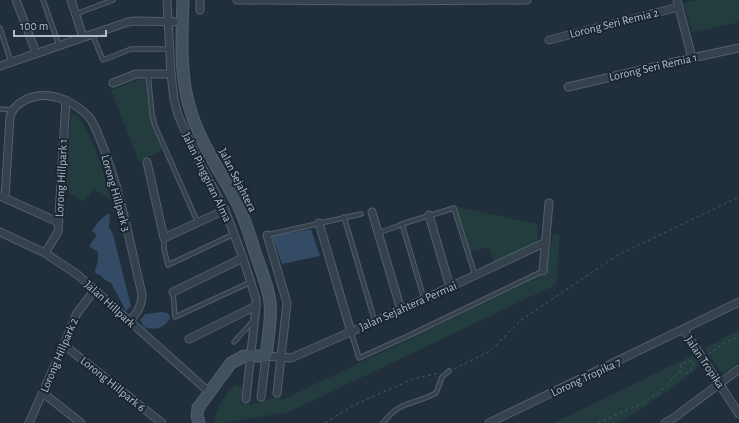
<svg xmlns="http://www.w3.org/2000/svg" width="739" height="423" viewBox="0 0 739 423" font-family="'Alegreya Sans',sans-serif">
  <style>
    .green { fill: #233d3e }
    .water { fill: #344b66 }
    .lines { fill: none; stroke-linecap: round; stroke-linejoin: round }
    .service-casing { stroke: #535e6b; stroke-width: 5.5 }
    .minor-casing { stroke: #535e6b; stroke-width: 9 }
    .secondary-casing { stroke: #535e6b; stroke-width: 13 }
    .path { stroke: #415a5b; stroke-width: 1; stroke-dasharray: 3 3; stroke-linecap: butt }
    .service { stroke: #35414d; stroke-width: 3.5 }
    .minor { stroke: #35414d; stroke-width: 7 }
    .secondary { stroke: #435060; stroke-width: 11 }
    .labels { text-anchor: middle; stroke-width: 4; stroke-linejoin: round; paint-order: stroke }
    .street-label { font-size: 12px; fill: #b0bbc9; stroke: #1a2632 }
  </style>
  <rect width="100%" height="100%" fill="#212f3d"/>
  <g class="green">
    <polygon points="699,0 739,0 739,22 692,33 684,3"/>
    <polygon points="145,78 151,123 162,150 139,161 111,90"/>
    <path d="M72,114H74C91,125 106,180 111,200L94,189L83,202L64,189L71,117Z"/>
    <polygon points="454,206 537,224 538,242 494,262 489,247 468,252"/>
    <path d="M559,234L557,284L289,412L222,423H215C215,408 225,396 235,385L243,387L240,403L251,405L278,396L282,400L545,274L553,235Z"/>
    <polygon points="739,330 739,362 725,373 720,372 705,348"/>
    <polygon points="693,355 700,366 666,392 626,419 613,423 554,423"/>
  </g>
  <g class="water">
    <polygon points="107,214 110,215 109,227 113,234 131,306 126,311 111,283 105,280 100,275 96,274 95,271 98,261 98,252 89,246 97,235 92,231 98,222"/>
    <polygon points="311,229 320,256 282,264 272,236"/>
    <path d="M161,312L168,313L170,318C164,328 155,331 144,327L140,320L145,314Z"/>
  </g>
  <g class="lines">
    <defs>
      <g id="service">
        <polyline points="43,0 59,45"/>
        <polyline points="76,14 113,0"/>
        <polyline points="0,28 11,62"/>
        <polyline points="92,34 103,60 131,49 169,49"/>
        <polyline points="148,73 152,114 155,126 198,223"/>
        <polyline points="0,109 12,110"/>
        <polyline points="344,217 375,322"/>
        <polyline points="402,224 424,299"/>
        <polyline points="378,233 398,226 402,224 454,208 475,275"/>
        <polyline points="267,235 361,214"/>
        <polyline points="164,238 164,249 168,265 234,234"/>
        <polyline points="173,292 175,317 251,282"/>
        <polyline points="351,332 359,358 410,335 543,271"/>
        <polyline points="234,342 253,321"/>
        <path d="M383,423C400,400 414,405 436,393L442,377L449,371"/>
      </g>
      <g id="minor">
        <polyline points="16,0 36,53"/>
        <polyline points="71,0 83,37"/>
        <polyline points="167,0 171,74 174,99 178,115 197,158 225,210 243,258 256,299 256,306 246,399"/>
        <polyline points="200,0 200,10"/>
        <polyline points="237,0 375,1 527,0"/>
        <polyline points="677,0 692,58"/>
        <polyline points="549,40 679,7"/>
        <polyline points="0,66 128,22 136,21 183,22"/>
        <polyline points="113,83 136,74 171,74"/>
        <polyline points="568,87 692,58 739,48"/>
        <polyline points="147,162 164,238 225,210"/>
        <polyline points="0,196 58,222"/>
        <path d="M5,197L10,117C13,105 26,98 37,96C56,93 77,104 89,117C95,124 98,135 102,144C121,192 130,244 142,294C142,306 137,313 129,322"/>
        <polyline points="372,212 401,310"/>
        <polyline points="429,215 450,287"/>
        <polyline points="319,223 351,332"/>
        <polyline points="0,232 45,253 78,275 209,392"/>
        <polyline points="267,235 287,303 277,393"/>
        <polyline points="45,253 58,232 66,100"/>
        <polyline points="543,271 549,203"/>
        <polyline points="173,292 243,258"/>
        <polyline points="684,330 739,414"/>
        <polyline points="189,339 256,306"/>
        <polyline points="64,345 162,423"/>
        <polyline points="43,393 81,423"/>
        <polyline points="261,397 266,356 291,358 401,310 546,242"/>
        <polyline points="29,423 64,345 77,313 94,291"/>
        <polyline points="489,423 739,302"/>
        <polyline points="665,423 675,417 739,369"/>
      </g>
      <path id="secondary" d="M183,0C182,37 179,76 191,112C200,142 221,173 236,201C245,218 250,237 256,255C261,270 268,286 270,302C272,319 268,338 266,356H244L231,363L198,408L197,416L199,423"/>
    </defs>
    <use href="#service" class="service-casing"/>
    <use href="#minor" class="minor-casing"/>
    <use href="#secondary" class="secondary-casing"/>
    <g class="path">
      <path d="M708,354C719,348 727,339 739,338"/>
      <polyline points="454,369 490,351 521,320 618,255 739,197"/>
      <path d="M680,371L684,374C691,372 693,367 694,360"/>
      <polyline points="325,423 354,405 413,379 439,373"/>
      <polyline points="598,423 642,403 659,393 680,371 681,364 694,360"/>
    </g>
    <use href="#service" class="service"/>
    <use href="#minor" class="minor"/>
    <use href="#secondary" class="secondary"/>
  </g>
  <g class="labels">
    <g class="street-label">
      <text transform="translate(614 23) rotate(-14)" y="4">Lorong Seri Remia 2</text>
      <text transform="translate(653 67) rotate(-13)" y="4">Lorong Seri Remia 1</text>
      <text transform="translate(207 177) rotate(64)" y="4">Jalan Pinggiran Alma</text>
      <text transform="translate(61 178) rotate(-87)" y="4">Lorong Hillpark 1</text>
      <text transform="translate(238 180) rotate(63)" y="4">Jalan Sejahtera</text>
      <text transform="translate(116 193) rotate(74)" y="4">Lorong Hillpark 3</text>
      <text transform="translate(110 304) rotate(42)" y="4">Jalan Hillpark</text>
      <text transform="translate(408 306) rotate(-24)" y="4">Jalan Sejahtera Permai</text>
      <text transform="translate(59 355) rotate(-67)" y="4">Lorong Hillpark 2</text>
      <text transform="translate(705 362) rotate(56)" y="4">Jalan Tropika</text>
      <text transform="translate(586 377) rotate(-25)" y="4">Lorong Tropika 7</text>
      <text transform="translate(113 384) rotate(39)" y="4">Lorong Hillpark 6</text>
    </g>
  </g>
  <path d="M14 30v6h92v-6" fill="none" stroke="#b0bbc9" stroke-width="2"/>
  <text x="20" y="30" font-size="12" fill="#b0bbc9" stroke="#1a2632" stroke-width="3" paint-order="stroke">100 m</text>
</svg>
